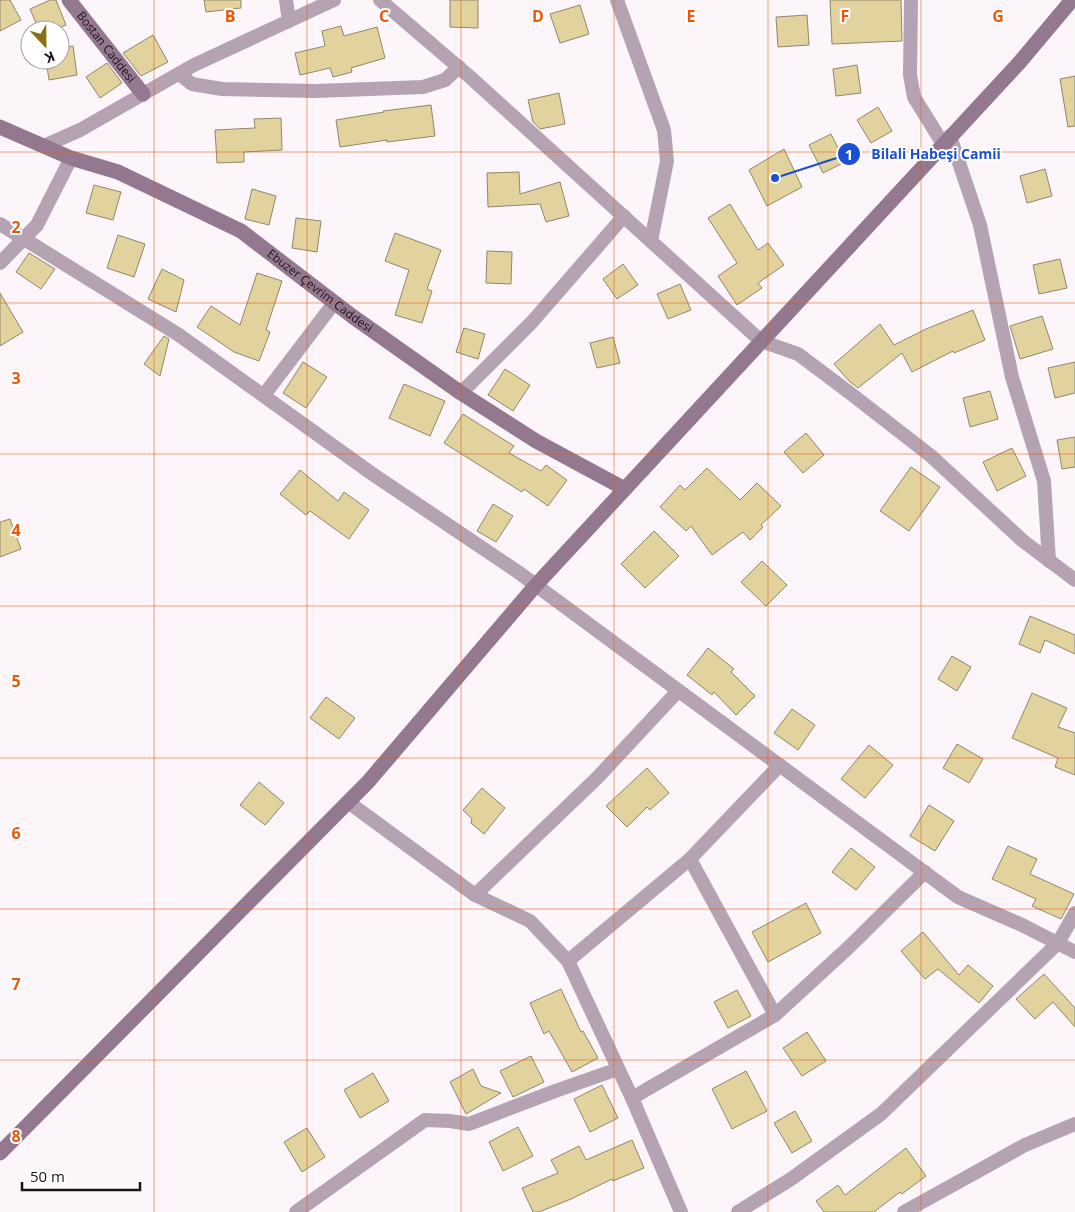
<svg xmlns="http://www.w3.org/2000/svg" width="1075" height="1212" viewBox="0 0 1075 1212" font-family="'Open Sans',sans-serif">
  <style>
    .building { fill: #e2d39e; stroke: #90876a }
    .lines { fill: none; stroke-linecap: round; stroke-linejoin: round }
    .street { stroke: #b5a2b2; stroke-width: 14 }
    .secondary { stroke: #947890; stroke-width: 15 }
    .grid { fill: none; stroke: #e8590c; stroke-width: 1; stroke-opacity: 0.55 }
    .labels { text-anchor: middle; stroke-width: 4; stroke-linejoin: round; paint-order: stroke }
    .street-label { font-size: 12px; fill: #1b121a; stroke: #fff }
    .grid-label { font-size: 16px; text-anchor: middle; font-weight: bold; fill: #e8590c; stroke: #fff; stroke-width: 4; stroke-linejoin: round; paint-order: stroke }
    .leader { fill: none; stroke: #1d4ed8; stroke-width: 2 }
    .callout-dot { fill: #1d4ed8; stroke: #fff; stroke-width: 2 }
    .mark-label { font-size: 15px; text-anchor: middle; font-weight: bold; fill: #fff }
    .callout-label { font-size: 14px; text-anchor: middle; font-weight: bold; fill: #1d4ed8; stroke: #fff; stroke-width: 4; stroke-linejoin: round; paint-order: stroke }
  </style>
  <rect width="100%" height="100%" fill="#fcf6fb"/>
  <g class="building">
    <polygon points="0,0 10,0 21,20 0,31"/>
    <polygon points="50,0 56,0 66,25 54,30 39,30 30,9"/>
    <polygon points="204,0 241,0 241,8 206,12"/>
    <polygon points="450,0 478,0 478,28 450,27"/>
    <polygon points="830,0 901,0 902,41 832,44"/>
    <polygon points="580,5 589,34 560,43 550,14"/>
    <polygon points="807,15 809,45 778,47 776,17"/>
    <polygon points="341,26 344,36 377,27 385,58 351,68 352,72 333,77 330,68 300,75 295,53 325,46 322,31"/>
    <polygon points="153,35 168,62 141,76 123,53"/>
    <polygon points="73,46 77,75 49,80 46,60 60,60 60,48"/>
    <polygon points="107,63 122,83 100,98 86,77"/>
    <polygon points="857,65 861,93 836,96 833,69"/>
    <polygon points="1075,76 1075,126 1068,127 1060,79"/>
    <polygon points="559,93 565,124 540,129 533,122 528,100"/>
    <polygon points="431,105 435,136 387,142 387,140 340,147 336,120 384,112 383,111"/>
    <polygon points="878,107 892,131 871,143 857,120"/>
    <polygon points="281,118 282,150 244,152 244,162 217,163 215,130 255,128 254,119"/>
    <polygon points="831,134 845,162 823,173 809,145"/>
    <polygon points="784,149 802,187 767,206 749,170"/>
    <polygon points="1045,169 1052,196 1027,203 1020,176"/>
    <polygon points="519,172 520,194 560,182 569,216 546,222 540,204 488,207 487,173"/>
    <polygon points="94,185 121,192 113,220 86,213"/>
    <polygon points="252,189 276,196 269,225 245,219"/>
    <polygon points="730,204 758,250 768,243 784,265 758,283 762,288 737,305 718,276 737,263 708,218"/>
    <polygon points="296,218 321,221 317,252 292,248"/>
    <polygon points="395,233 441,250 427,289 432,291 422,323 395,315 409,270 385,261"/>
    <polygon points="118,235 145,244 134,277 107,268"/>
    <polygon points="487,251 512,252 511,284 486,283"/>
    <polygon points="29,253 55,269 41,289 16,272"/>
    <polygon points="1060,259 1067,288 1039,294 1033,265"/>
    <polygon points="623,264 638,285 617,299 603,279"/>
    <polygon points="162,269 184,280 176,312 148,299"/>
    <polygon points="257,273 282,281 266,330 270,332 259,361 234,352 197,327 211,306 240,325"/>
    <polygon points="680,284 691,310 668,319 657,294"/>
    <polygon points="0,293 23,332 0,346"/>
    <polygon points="973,310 985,340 954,353 953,351 912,372 902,353 858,388 849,381 834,364 880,324 894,345 926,329"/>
    <polygon points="1042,316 1053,349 1020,359 1010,326"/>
    <polygon points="464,328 485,334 478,359 456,352"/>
    <polygon points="164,336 169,339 160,376 144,364"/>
    <polygon points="613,337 620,363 597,368 590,343"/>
    <polygon points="303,362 327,377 306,408 283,393"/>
    <polygon points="1075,362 1075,393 1055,398 1048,368"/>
    <polygon points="505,369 530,385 513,411 488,395"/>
    <polygon points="404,384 445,401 430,436 389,418"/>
    <polygon points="990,391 998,419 970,427 963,398"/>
    <polygon points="463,414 514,446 509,453 541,471 546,465 567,480 548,506 524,489 522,492 444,443"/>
    <polygon points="806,433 824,455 803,473 784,452"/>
    <polygon points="1075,437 1075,467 1062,469 1057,440"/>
    <polygon points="1012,448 1026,476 997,491 983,462"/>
    <polygon points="911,467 940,487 909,531 880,511"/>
    <polygon points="707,468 740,500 757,483 781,506 761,525 763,527 750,540 743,532 712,555 691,526 686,531 660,507 680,485 685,490"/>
    <polygon points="300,470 338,501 344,492 369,510 349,539 310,511 306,515 280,494"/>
    <polygon points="493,504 513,516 496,542 477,531"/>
    <polygon points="10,519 21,549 0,557 0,522"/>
    <polygon points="654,531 679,556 645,588 621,564"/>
    <polygon points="762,561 787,585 766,606 741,582"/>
    <polygon points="1030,616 1075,635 1075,654 1045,640 1040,653 1019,644"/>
    <polygon points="708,648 734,669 731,672 755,696 736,715 714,692 712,695 687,675"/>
    <polygon points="952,656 971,667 957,691 938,679"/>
    <polygon points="1032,693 1067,708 1058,727 1075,733 1075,775 1055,767 1058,758 1012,738"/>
    <polygon points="326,697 355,718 339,739 310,718"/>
    <polygon points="792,709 815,725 798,750 774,733"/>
    <polygon points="957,744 983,759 969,783 943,768"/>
    <polygon points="869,745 893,765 865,798 841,779"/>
    <polygon points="647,768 669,793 650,810 647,807 627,827 606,806"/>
    <polygon points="259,782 284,803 265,825 240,805"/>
    <polygon points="482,788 505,808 484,834 471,823 472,819 463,810"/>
    <polygon points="929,805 954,821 935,851 910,836"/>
    <polygon points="1008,846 1037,859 1030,874 1074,894 1061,919 1032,906 1036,899 992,879"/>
    <polygon points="851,848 875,867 856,890 832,872"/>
    <polygon points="806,903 821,933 768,962 752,932"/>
    <polygon points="923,932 959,975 968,965 993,986 979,1003 938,969 925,979 901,951"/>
    <polygon points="1044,974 1075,1008 1075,1027 1053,1002 1035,1019 1016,999"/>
    <polygon points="561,989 581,1032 583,1031 598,1058 572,1072 549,1031 544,1034 530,1003"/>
    <polygon points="737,990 751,1016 728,1028 714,1002"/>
    <polygon points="807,1032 826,1061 802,1076 783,1048"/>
    <polygon points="531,1056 544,1082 513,1097 500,1071"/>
    <polygon points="473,1069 481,1086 501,1093 466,1114 450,1082"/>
    <polygon points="746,1071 767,1111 732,1129 712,1089"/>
    <polygon points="373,1073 389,1101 360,1118 344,1090"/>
    <polygon points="602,1085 618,1118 590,1132 574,1099"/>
    <polygon points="795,1111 812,1141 792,1153 774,1123"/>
    <polygon points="518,1127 533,1156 503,1171 489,1142"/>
    <polygon points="307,1128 325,1157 302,1172 284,1142"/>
    <polygon points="632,1140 644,1168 613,1181 612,1179 571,1199 539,1212 533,1212 522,1188 558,1173 551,1160 579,1146 586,1160"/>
    <polygon points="906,1148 926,1176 902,1194 900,1192 874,1212 824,1212 816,1201 838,1185 845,1195"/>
  </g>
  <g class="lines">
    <g class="street">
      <polyline points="286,0 289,21"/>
      <polyline points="380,0 470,77 761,341 798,354 850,393 931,456 1023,541 1075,580"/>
      <polyline points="617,0 664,130 667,161 651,241"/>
      <polyline points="911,0 910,75 914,97 943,144"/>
      <polyline points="179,74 192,84 222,89 316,91 423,87 445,80 459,67"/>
      <polyline points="950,136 980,225 1012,377 1044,481 1049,561"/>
      <polyline points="44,146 80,130 194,65 334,0"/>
      <polyline points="0,224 179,335 371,473 518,572 958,897 1022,925 1075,952"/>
      <polyline points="0,263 37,225 71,158"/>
      <polyline points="461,393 532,322 624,216"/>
      <polyline points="264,395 334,303"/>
      <polyline points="348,802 475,895 530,921 568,961 632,1098 681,1212"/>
      <polyline points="690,859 775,1015"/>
      <polyline points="475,895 598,777 678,691"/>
      <polyline points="568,961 690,859 780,765"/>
      <polyline points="632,1098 775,1015 848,948 925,872"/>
      <polyline points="296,1212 425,1120 450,1121 469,1124 558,1090 618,1069"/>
      <polyline points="738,1212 791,1179 881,1114 1058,943 1075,913"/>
      <polyline points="904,1212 1025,1145 1075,1124"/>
    </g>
    <g class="secondary">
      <path id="s1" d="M69,0L143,94"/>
      <path id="s2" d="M0,127L71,158L118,172L241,231L352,316L461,393L536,441L625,489"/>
      <polyline points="0,1153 368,782 536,585 1019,63 1072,0"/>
    </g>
  </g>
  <path class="grid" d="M154,0V1212M307,0V1212M461,0V1212M614,0V1212M768,0V1212M921,0V1212M0,152H1075M0,303H1075M0,454H1075M0,606H1075M0,758H1075M0,909H1075M0,1060H1075"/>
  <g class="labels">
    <g class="street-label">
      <text dy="4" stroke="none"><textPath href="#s1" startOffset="60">Bostan Caddesi</textPath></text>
      <text dy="4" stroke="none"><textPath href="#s2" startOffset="362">Ebuzer Çevrim Caddesi</textPath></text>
    </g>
  </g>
  <g class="grid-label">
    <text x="230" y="22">B</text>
    <text x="384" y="22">C</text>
    <text x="538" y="22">D</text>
    <text x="691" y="22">E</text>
    <text x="845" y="22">F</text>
    <text x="998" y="22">G</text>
    <text x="16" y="233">2</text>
    <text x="16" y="384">3</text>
    <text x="16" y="536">4</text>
    <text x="16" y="687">5</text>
    <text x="16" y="839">6</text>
    <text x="16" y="990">7</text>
    <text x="16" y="1142">8</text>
  </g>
  <path class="leader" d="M775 178L849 154"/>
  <g class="callout-dot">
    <circle cx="775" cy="178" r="5"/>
    <circle cx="849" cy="154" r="12"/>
  </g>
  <g class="mark-label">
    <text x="849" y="160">1</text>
  </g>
  <g class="callout-label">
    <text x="936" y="159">Bilali Habeşi Camii</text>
  </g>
  <g transform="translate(45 45) rotate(158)"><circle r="24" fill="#ffffff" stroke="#a4a0a3"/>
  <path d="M0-4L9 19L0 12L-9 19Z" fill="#877111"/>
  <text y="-8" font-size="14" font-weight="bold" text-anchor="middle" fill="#1b121a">K</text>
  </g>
  <path d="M22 1182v8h118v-8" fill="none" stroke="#1b121a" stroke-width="2.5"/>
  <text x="30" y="1182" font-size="15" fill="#1b121a" stroke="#ffffff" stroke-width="4" paint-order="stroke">50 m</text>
</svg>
